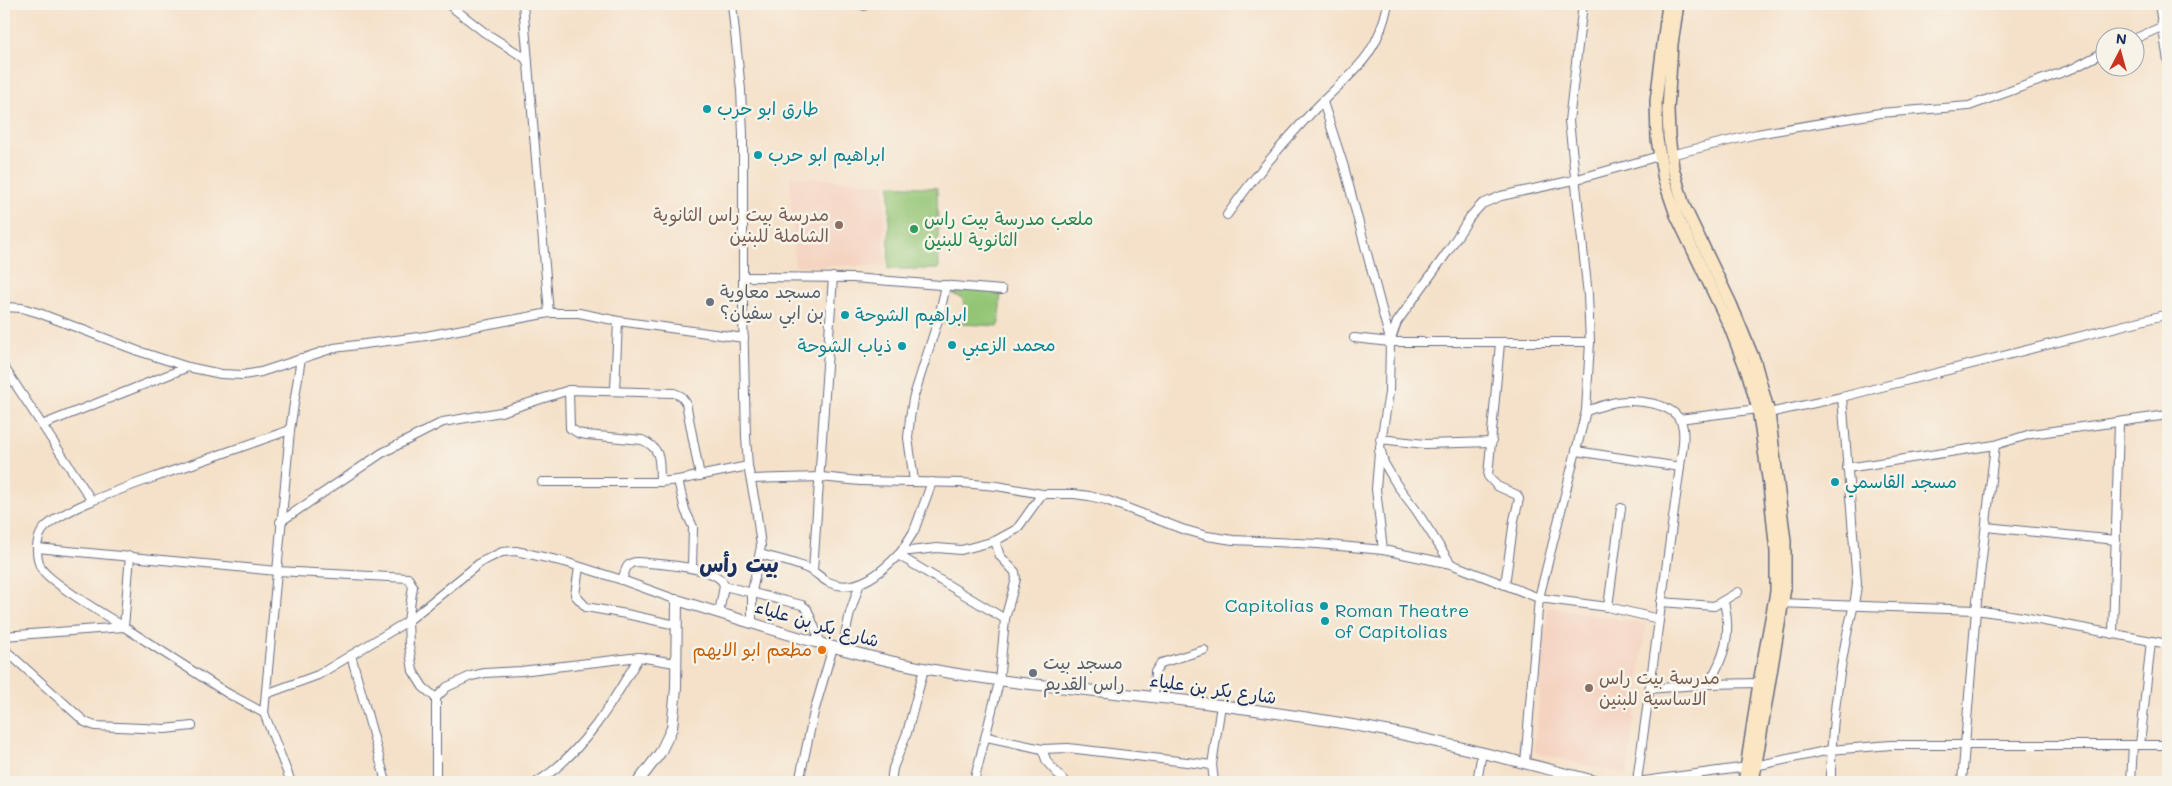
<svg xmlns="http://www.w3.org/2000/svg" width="2172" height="786" viewBox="0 0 2172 786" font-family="Mali,'Playpen Sans Arabic',sans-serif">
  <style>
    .built { fill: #f5d3c1 }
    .green { fill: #93c575; stroke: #577a6a }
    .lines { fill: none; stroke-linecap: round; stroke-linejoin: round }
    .minor-casing { stroke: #676d83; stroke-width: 10 }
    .tertiary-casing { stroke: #676d83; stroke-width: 12 }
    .secondary-casing { stroke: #676d83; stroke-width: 14 }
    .minor { stroke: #fff; stroke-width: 8 }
    .tertiary { stroke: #fff; stroke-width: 10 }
    .secondary { stroke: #fbe6c4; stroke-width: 11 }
    .culture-dot { fill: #0f9aa8; stroke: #f7f3e8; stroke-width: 2 }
    .education-dot { fill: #8d6e63; stroke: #f7f3e8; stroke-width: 2 }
    .leisure-dot { fill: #2e9e5b; stroke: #f7f3e8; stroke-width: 2 }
    .worship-dot { fill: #6b7280; stroke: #f7f3e8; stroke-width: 2 }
    .food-dot { fill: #e8710a; stroke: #f7f3e8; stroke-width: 2 }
    .labels { text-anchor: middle; stroke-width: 5; stroke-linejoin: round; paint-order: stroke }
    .culture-label { font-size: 18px; fill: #0d838f; stroke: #f7f3e8; text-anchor: start }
    .education-label { font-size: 18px; fill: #785e54; stroke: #f7f3e8; text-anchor: end }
    .leisure-label { font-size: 18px; fill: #27864d; stroke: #f7f3e8; text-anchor: start }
    .worship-label { font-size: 18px; fill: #5b616d; stroke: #f7f3e8; text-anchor: start }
    .street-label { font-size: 18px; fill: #1b2f5e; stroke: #f7f3e8 }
    .food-label { font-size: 18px; fill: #c56008; stroke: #f7f3e8; text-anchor: end }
    .district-label { font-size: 22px; font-weight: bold; fill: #1b2f5e; stroke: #f7f3e8 }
  </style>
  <rect width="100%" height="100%" fill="#f7f3e8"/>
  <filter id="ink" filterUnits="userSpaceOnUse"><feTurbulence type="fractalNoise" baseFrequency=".02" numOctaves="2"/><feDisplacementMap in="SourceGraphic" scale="10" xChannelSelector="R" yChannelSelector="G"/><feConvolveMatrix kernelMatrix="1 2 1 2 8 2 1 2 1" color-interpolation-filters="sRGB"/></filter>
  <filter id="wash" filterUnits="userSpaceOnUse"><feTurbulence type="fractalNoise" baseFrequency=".0096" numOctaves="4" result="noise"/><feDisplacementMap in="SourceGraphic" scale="20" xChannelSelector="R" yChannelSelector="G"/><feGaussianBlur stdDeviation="1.12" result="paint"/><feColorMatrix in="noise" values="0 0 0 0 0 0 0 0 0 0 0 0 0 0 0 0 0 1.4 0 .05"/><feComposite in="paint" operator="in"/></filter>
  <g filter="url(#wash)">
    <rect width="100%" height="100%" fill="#f5e1c9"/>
    <g class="built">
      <polygon points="790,176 885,184 885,266 795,266"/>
      <polygon points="1548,607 1646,624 1627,775 1534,752"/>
    </g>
    <g class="green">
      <polygon points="890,185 937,188 939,269 888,269"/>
      <polygon points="951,288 1001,291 999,326 942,323 943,312 947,320 962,321 964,303 962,298 951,293"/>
    </g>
  </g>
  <g filter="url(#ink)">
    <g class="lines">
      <defs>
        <g id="minor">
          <polyline points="448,4 484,32 525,58 528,64 549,313 579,313 618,321 744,338"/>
          <polyline points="523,4 528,62"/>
          <polyline points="732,4 741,90 743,134 743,313 746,437 748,466 756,508 761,546 752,592 752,622"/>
          <polyline points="864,4 864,6"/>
          <polyline points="2159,4 2168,61"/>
          <polyline points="2134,39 2168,24"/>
          <polyline points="1323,102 1344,167 1390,340"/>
          <polyline points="1670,155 1757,134 1880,113 1969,106 2074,68 2104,52"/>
          <path d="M1227,215C1253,178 1282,144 1313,111C1350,72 1376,62 1388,4"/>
          <polyline points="744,277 853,278 1002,290"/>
          <polyline points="4,307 22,308 39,313 138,351 188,367 221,374 243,375 261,372 334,348 426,336 549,313"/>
          <polyline points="1354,338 1390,342 1590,342"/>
          <polyline points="1500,343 1488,476 1497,486 1517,495 1519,499 1514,520 1505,585"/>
          <polyline points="4,367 92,501"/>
          <path d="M569,390L570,428L578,433L587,435L642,440C663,449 659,462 660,482"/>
          <polyline points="615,390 618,321"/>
          <path d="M1586,411C1596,408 1606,404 1616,402C1635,399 1674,402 1682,424C1686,437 1681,454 1680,467L1637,781"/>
          <polyline points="1769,413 1842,397 2168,314"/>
          <polyline points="1679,419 1758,409"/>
          <polyline points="42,425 188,367"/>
          <polyline points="1380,439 1425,444 1492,442"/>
          <polyline points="1576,451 1680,467"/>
          <polyline points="1379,452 1376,489 1383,550"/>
          <polyline points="1847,468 1995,445 2031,434 2168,415"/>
          <polyline points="751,479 821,477 860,481 962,483 997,486 1042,494 1074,494 1089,496 1106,500 1182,529 1207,536 1233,540 1318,544 1383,550 1451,564 1539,598 1608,607 1659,619"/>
          <polyline points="678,480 685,510 693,527 692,568"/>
          <polyline points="914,481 908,438 910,418 913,399 939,317 946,285"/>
          <polyline points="542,482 660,482 678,480 748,466"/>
          <polyline points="280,522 382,453 443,422 501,412 569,390 674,393 681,396 686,403 700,476"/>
          <polyline points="1986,527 2116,540"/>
          <polyline points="37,548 277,571 408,578 413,586 408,621 409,645 413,671 423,687 436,698 436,782"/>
          <polyline points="901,552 914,531 932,482"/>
          <path d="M760,554C776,559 799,563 812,571C818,574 822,579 828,582C857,595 883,571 901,552L937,548L961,550L995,541L1017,529L1042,494"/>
          <polyline points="898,555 1005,619"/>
          <polyline points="130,556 124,627 227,693 264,713"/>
          <polyline points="1451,564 1416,510 1397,485 1384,463 1380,447 1389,393 1390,342 1397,322 1446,254 1470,217 1482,204 1501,196 1574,180 1659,156"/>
          <polyline points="579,567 575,595 586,607 626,614 676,625"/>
          <polyline points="813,571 833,277"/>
          <path d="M622,580C626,569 626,562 638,562C656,564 721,566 724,586"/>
          <polyline points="1661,602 1714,606 1738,592"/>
          <polyline points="1778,603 1976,610 2023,617 2168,644"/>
          <polyline points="1608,607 1621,508"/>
          <polyline points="719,613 724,586 802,605 807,609 821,643"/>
          <polyline points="2113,634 2119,422"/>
          <path d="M4,636L124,627C107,616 50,583 41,568C36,557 35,542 42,531C58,508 146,481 175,470C214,457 252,443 290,430"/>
          <polyline points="4,649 85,722 95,726 165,729 192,726"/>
          <polyline points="842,649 850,613 860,583"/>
          <polyline points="351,655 386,782"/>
          <path d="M1708,684C1725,657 1732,634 1724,602"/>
          <polyline points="1649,689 1708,684 1759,683"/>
          <polyline points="266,694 318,675 408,621 481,562 502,552 516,551 565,562 622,580 677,600"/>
          <polyline points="1154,696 1155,672 1161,663 1204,650"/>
          <polyline points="436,698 447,687 471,676 485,673 521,671 639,657 675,663"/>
          <polyline points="987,737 1042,749 1068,748 1212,765"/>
          <polyline points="2140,745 2151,641"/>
          <polyline points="1042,749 1047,762 1065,782"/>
          <polyline points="1525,763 1539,598 1586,411 1590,342 1588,295 1569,121 1583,4"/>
          <polyline points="291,782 264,713 290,430 301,358"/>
          <path d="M537,782C582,754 613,702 639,657"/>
          <polyline points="799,782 814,712 833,647"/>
          <polyline points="891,782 893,768 907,733 924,669"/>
          <polyline points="974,782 999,682 1005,619 1016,579 1015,572 1000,556 995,541"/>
          <polyline points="1214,782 1212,765 1221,705"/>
          <polyline points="1477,782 1482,752"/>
          <polyline points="1637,782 1755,766 1830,750 1891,745 2168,745"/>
          <path d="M1831,782C1830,731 1838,679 1848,629C1852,613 1856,600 1857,583L1842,397"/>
          <polyline points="1962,782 1976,610 1995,445"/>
          <polyline points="2131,782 2133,745"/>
        </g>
        <path id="tertiary" d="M638,782L660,753L672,728L676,688L677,600C758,625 840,652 923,668C1021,687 1120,691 1219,705C1278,713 1338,721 1396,733C1464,747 1531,765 1599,782"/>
        <g id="secondary">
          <polyline points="1668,4 1656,101 1657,139 1664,180 1676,215 1729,325 1748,374 1758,409 1769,485 1776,552 1776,592 1759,683 1744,782"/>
          <polyline points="1678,4 1672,44 1668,110 1669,136 1673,168 1684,206 1731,304 1755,362 1769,413 1785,541 1785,588 1753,782"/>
        </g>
      </defs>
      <use href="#minor" class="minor-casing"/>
      <use href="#tertiary" class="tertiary-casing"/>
      <use href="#secondary" class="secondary-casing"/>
      <use href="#minor" class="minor"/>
      <use href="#tertiary" class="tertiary"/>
      <use href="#secondary" class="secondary"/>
    </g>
  </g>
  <g class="culture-dot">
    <circle cx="707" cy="109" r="5"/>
    <circle cx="758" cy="155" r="5"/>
    <circle cx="845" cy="315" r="5"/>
    <circle cx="952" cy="345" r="5"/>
    <circle cx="902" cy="346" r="5"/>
    <circle cx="1835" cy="482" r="5"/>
    <circle cx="1324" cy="606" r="5"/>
    <circle cx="1325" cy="621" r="5"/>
  </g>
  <g class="education-dot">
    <circle cx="839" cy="225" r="5"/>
    <circle cx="1589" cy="688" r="5"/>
  </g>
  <circle class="leisure-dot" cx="914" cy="229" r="5"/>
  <g class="worship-dot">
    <circle cx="710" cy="302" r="5"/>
    <circle cx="1033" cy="673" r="5"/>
  </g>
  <circle class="food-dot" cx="822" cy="650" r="5"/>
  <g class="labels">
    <g class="culture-label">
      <text x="717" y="115">طارق ابو حرب</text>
      <text x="768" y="161">ابراهيم ابو حرب</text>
      <text x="855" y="321">ابراهيم الشوحة</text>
      <text x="962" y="351">محمد الزعبي</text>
      <text x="892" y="352" text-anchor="end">ذياب الشوحة</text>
      <text x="1845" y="488">مسجد القاسمي</text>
      <text x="1314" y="612" text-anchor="end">Capitolias</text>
      <text x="1335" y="617">Roman Theatre<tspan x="1335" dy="21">of Capitolias</tspan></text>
    </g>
    <g class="education-label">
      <text x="829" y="221">مدرسة بيت راس الثانوية<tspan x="829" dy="21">الشاملة للبنين</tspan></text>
      <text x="1599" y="684" text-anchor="start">مدرسة بيت راس<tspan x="1599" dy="21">الاساسية للبنين</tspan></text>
    </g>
    <g class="leisure-label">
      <text x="924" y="225">ملعب مدرسة بيت راس<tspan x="924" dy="21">الثانوية للبنين</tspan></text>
    </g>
    <g class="worship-label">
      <text x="720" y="298">مسجد معاوية<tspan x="720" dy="21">بن ابي سفيان؟</tspan></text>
      <text x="1043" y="669">مسجد بيت<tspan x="1043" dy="21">راس القديم</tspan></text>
    </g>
    <g class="street-label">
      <text transform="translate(817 624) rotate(16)" y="6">شارع بكر بن علياء</text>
      <text transform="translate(1213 689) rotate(8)" y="6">شارع بكر بن علياء</text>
    </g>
    <g class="food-label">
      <text x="812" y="656">مطعم ابو الايهم</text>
    </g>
    <g class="district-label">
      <text x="739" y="572">بيت رأس</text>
    </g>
  </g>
  <rect width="2172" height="786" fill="none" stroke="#f7f3e8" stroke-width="20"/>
  <g transform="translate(2120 52) rotate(6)"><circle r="24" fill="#f7f3e8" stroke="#9fa5b1"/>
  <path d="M0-4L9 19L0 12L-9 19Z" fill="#c8321e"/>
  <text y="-8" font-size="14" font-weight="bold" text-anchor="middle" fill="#1b2f5e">N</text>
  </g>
</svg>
